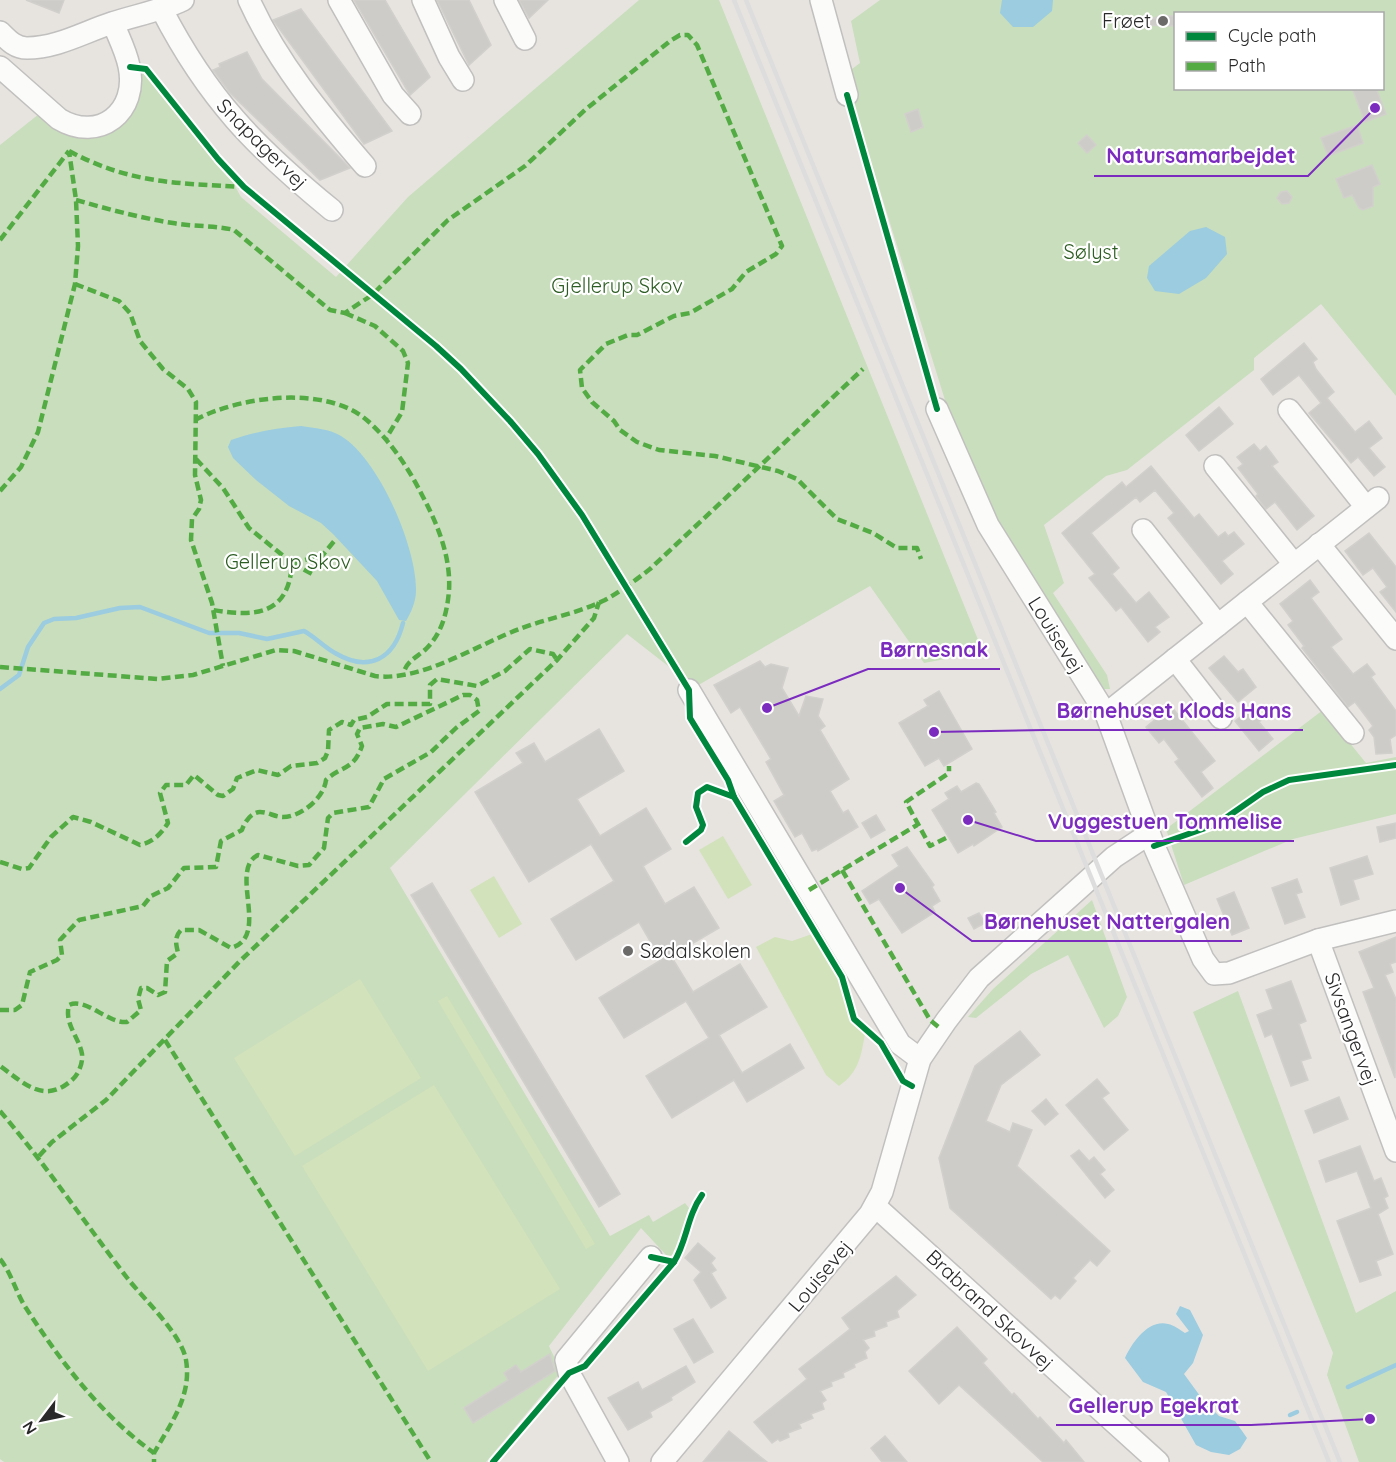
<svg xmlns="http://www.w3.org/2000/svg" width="1396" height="1462" viewBox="0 0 1396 1462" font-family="Quicksand,sans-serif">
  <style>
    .green { fill: #c9debc; fill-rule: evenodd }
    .pitch { fill: #d2e2bb }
    .water { fill: #9bcce0 }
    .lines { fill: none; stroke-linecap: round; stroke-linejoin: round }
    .stream { stroke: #9bcce0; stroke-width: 4.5 }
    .building { fill: #ceccc9; stroke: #d2d0cc; stroke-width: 1.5 }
    .minor-casing { stroke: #c1c0bf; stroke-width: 24 }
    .minor { stroke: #fbfbfa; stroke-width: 21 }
    .rail { stroke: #ddddde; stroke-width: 4.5 }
    .quiet { stroke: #53ab44; stroke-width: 4.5; stroke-dasharray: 9 4.5; stroke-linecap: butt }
    .cycleway-casing { stroke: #fff; stroke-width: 10 }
    .cycleway { stroke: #00873e; stroke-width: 6 }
    .poi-dot { fill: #6c6a69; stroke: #fff; stroke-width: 2 }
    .labels { text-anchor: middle; stroke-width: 4.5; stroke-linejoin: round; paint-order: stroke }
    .poi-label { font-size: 20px; fill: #292929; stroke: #fff; text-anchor: end }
    .street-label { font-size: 20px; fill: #292929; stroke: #fff }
    .park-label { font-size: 20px; fill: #2c5d22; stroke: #fff }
    .leader { fill: none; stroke: #7b2cbf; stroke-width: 2 }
    .callout-dot { fill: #7b2cbf; stroke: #fff; stroke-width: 2 }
    .callout-label { font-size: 21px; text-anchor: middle; font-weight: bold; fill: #7b2cbf; stroke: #fff; stroke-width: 4.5; stroke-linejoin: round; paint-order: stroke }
  </style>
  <rect width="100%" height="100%" fill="#e7e4e0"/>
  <g class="green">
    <polygon points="639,0 719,0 983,652 924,663 870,586 695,687 627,634 390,868 610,1236 649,1215 653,1222 685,1203 689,1208 674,1255 667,1256 641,1228 549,1346 561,1372 486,1462 4,1462 0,1459 0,145 39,114 67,134 95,136 142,72 231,179 241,197 336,277 408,197"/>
    <path d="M880,0H1396V396L1321,304L1254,358V370L1127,470L1106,476L1044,525L1064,583L1053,593L1107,675L1110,689H1104L992,518L949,413L844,75L860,63L851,21ZM1176,14H1382V88H1176Z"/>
    <polygon points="1323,710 1366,763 1396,757 1396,814 1293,839 1184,885 1166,829"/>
    <polygon points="1092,900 1127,997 1118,1016 1104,1028 1068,955 1031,974 976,1018 968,1017 993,989"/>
    <polygon points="1238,991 1356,1313 1396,1291 1396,1462 1359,1462 1327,1375 1333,1353 1193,1012"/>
  </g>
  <g class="pitch">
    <polygon points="723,836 752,885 728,899 699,850"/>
    <polygon points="494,876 522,924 499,938 470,890"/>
    <path d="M812,934C820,948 832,964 838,979C847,1003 845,1015 865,1034C861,1056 859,1072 839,1086L826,1075L756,947L775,937L792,941Z"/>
    <polygon points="360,979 421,1078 295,1156 234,1058"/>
    <polygon points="447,996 595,1244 586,1249 438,1001"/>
    <polygon points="434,1085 560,1289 428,1371 302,1166"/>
  </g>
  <g class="water">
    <polygon points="1002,0 1053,0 1052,11 1033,27 1013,27 1000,13"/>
    <polygon points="1206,227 1225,237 1227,254 1206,278 1179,294 1155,291 1147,278 1149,266 1190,231"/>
    <path d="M301,426C314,428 330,429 341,436C379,459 417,548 416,591C416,601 411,613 406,621L399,620L377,581L333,534L321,523L289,506L256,480L233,458L228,447L231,440C254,432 276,428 301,426Z"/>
    <path d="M1180,1306L1190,1310L1203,1335L1193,1363L1184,1374L1203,1400L1219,1416L1235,1421L1247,1438L1240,1449L1229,1455L1211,1452L1196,1445L1166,1392L1143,1382L1125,1358C1132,1343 1148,1319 1168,1324C1174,1325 1180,1330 1185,1333L1189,1331L1176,1314Z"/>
  </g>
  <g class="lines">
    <g class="stream">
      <path d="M0,689L19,675L28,647L44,623L54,619L76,618L120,608L140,607L209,633H239L267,639L304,631C315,637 324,647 335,653C369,673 394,659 403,623"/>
      <polyline points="1348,1387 1396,1365"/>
      <polyline points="1290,1415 1297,1412"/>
    </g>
  </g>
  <g class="building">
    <polygon points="26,0 64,0 59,13"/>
    <polygon points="354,0 385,0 430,77 410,95"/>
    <polygon points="437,0 469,0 491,45 469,65"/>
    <polygon points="519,0 548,0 529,18"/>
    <polygon points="301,9 392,131 364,144 273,20"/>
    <polygon points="1159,16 1176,16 1176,26 1137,25"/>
    <polygon points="247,52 262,79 350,168 320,180 230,93 213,70 220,67 219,64"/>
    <polygon points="1352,88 1376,88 1386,114 1365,122"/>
    <polygon points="918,109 923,127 911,132 905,114"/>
    <polygon points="1357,125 1363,143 1328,156 1321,138"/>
    <polygon points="1087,135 1096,145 1087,153 1078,143"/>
    <polygon points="1372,165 1380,184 1373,187 1373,206 1363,210 1359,208 1352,195 1344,198 1336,179"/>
    <polygon points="1287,191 1292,197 1289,203 1282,204 1277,198 1281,192"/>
    <polygon points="1304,343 1317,359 1313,362 1316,369 1334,392 1327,398 1355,432 1369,421 1382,438 1369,448 1385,467 1374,476 1358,457 1351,463 1309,413 1321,403 1299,375 1273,395 1261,379"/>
    <polygon points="1219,407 1233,424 1199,451 1186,435"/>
    <polygon points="1254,444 1260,451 1266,446 1278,462 1272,466 1314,516 1297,530 1275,502 1266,509 1256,496 1258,494 1238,468 1243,464 1237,457"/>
    <polygon points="1151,466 1194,518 1199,514 1218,537 1225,532 1228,536 1234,532 1244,544 1222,561 1233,574 1221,584 1168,518 1174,513 1155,490 1140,502 1136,497 1091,533 1119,568 1112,574 1136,603 1149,592 1169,617 1155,627 1160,632 1148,642 1121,607 1116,611 1089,578 1095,574 1062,533 1122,482 1126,487"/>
    <polygon points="1369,533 1396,567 1396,612 1380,592 1387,587 1373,568 1363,575 1345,551"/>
    <polygon points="1310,580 1319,592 1311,598 1342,639 1331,647 1353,674 1367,664 1375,674 1371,677 1396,711 1396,735 1390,739 1392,753 1376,754 1374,737 1369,730 1373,726 1355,702 1348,707 1302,648 1304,646 1288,625 1293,621 1280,604"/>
    <polygon points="1224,656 1238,672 1243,669 1256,687 1238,702 1209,668"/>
    <polygon points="760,661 765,667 771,664 788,668 782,688 799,716 806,696 823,699 818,716 825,726 820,730 849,779 830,791 843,813 848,810 858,827 818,851 817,849 812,851 802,833 795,837 774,801 784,795 766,762 771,759 740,707 731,713 714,685"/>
    <polygon points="939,691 972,749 944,766 939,758 925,766 899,723 928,706 924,700"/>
    <polygon points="1171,706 1215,761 1201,772 1213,788 1202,797 1175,762 1179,759 1164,739 1159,743 1146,727"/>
    <polygon points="1254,706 1264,718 1259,722 1273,739 1259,751 1235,721"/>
    <polygon points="599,729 624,771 577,799 600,836 646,808 671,849 643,866 665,904 694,887 719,928 671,956 693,992 740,964 767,1007 719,1035 742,1073 790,1044 804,1068 747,1102 734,1080 672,1118 646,1076 709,1038 686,1001 624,1038 599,998 661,960 639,922 576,960 551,919 614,881 591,844 529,882 475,792 523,763 516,753 534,743 545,762"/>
    <polygon points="976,783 979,784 996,812 994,813 1002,827 974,846 973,844 958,853 932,810 949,799 945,793 957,786 961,792"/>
    <polygon points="876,815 885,830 871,838 862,823"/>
    <polygon points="1396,823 1396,838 1380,842 1377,827"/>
    <polygon points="907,847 934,885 932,887 940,901 932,906 935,912 902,933 879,899 870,904 862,891 899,866 892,855"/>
    <polygon points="1367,856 1373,874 1353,880 1359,899 1341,905 1330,868"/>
    <polygon points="1297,879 1302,892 1296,894 1305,917 1285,924 1272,888"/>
    <polygon points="432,883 620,1194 599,1207 411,895"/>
    <polygon points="1234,892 1249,928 1232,935 1217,899"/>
    <polygon points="979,913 985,923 974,929 968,918"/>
    <polygon points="1396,937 1396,962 1390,964 1393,972 1385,975 1396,999 1395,1078 1363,992 1374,988 1359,952"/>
    <polygon points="1291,981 1306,1021 1299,1024 1311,1058 1301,1061 1308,1080 1291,1086 1272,1034 1265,1037 1257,1015 1273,1009 1266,990"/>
    <polygon points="1020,1031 1040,1055 1001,1085 986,1121 1010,1132 1013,1123 1032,1130 1017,1166 1110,1251 1097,1266 1090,1260 1073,1278 1076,1281 1060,1299 1055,1295 1051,1299 950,1208 939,1158 975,1066"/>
    <polygon points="1097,1079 1109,1093 1102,1098 1128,1130 1104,1150 1066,1105"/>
    <polygon points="1339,1097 1348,1119 1314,1133 1305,1111"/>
    <polygon points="1046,1099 1058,1114 1045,1125 1032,1111"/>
    <polygon points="1360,1146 1374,1181 1381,1178 1388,1196 1384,1198 1388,1208 1378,1214 1393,1254 1376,1261 1381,1275 1360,1282 1337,1221 1371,1208 1357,1171 1326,1182 1319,1161"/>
    <polygon points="1079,1150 1089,1161 1094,1157 1105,1170 1100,1174 1114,1190 1105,1198 1071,1156"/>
    <polygon points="698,1243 715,1258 711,1263 716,1270 711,1273 726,1298 711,1308 694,1280 701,1272 685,1258"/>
    <polygon points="896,1276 916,1295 897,1311 899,1317 886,1322 887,1326 874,1331 875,1336 863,1340 869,1348 865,1352 867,1358 854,1364 855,1367 843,1373 844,1377 831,1382 832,1386 820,1391 826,1400 822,1403 824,1409 811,1414 813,1418 799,1424 801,1428 788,1433 789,1437 780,1441 778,1439 772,1443 754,1422 807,1379 799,1369 850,1329 842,1318"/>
    <polygon points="693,1319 713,1352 694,1363 674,1329"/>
    <polygon points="957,1327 987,1359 983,1363 1012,1395 1014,1393 1038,1419 1040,1417 1064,1443 1066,1440 1084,1462 1043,1462 959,1385 939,1404 924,1387 909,1371"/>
    <polygon points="550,1354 555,1371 473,1423 464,1408 508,1380 504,1373 516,1365 521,1372"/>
    <polygon points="686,1366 695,1382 671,1397 672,1400 650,1412 652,1417 628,1430 608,1398 638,1382 642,1390"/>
    <polygon points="729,1431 752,1450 767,1462 703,1462"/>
    <polygon points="885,1436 907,1462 882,1462 871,1448"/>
  </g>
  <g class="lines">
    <defs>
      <g id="minor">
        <path d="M249,0C277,62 321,115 365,166"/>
        <polyline points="339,0 393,95 410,114"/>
        <polyline points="423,0 449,57 463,80"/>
        <polyline points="505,0 525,39"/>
        <polyline points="821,0 847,95"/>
        <path d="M162,10C208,99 255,147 332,210"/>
        <path d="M0,32C8,40 15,48 27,48C57,48 84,32 112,23C137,15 160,11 183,0"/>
        <path d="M0,67L59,119C99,143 139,112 129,66C126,51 118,36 113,23"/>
        <polyline points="937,409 988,525 1106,714 1154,846 1203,959 1214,974 1229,973 1318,940 1396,921"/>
        <polyline points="1289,410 1366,507"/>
        <polyline points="1215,466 1294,564"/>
        <polyline points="1143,530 1218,625"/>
        <polyline points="1319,544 1396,639"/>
        <polyline points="1247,602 1353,733"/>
        <polyline points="1175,659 1221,718"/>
        <polyline points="689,690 900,1044 920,1059"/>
        <polyline points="1106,714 1378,498"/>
        <polyline points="1318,940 1396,1151"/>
        <polyline points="875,1206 1158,1462"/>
        <polyline points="618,1462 569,1373 566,1360 651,1257"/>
        <polyline points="662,1462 870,1214 882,1192 920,1059 946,1021 979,978 1114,857 1149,834"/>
      </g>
    </defs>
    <use href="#minor" class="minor-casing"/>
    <use href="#minor" class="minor"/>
    <g class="rail">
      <polyline points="734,0 1329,1462"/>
      <polyline points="746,0 1340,1462"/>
    </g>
    <g class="quiet">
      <path d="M69,151C131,184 176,183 244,187"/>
      <path d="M76,200C108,209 140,218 173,223C194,227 214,225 234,230L330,310L345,313L372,295L448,220L525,166L585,110L670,41L680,35H688L697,45L782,246L776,254L746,272L732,289L690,313L674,316L637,335H628L606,344L580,370L582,388L592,402L614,421L620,430L637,442L659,450L715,456L778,471L797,479L837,519L873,533L897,548H917L921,559"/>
      <polyline points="0,240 69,151"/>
      <polyline points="75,284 119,301 130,313 140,341 163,369 188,389 196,402 195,475 201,500 199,509 192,519 191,540 212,603 223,666"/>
      <polyline points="345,313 375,326 403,351 408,363 402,412 385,440"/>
      <path d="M195,420C240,396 328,384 369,422C391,442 409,469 422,495C438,525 451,557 449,591C447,613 442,633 426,649C416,658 406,661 403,675"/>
      <path d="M196,459L223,488L249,528L292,563C289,615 256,617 213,610"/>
      <polyline points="0,491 21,467 38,432 75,284 78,246 76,200 69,151"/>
      <polyline points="292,563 322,556 335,540"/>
      <polyline points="292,563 314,575"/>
      <path d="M0,667L158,679L193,675L276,650L294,651L375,676C422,682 478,644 522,628C549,618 579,613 605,600C621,591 636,580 650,569L863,369"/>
      <polyline points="946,838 930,846 906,802 949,773 949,766"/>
      <path d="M0,862L22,869L29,868L51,837L73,817L91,822L140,845C153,842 161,834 168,823L160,793L166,785H186L194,775L218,795L223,796L233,789L237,778L257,770L278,775L291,766L317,763L325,758L328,751L329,730L342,722L351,725L354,720L367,717L387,704H430V685L437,679L477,686L505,671L530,649L553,654L557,660"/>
      <polyline points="842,870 930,1020 941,1029"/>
      <polyline points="809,890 917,825"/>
      <path d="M0,1010H15L22,1005L30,972L57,960L62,955L60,940L79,920L143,906L151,896L168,888L184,868L216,867L221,841L242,830C244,823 251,812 260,812C268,812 275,817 283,817C301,817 324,798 326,780C342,765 353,771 362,746L357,734L360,728L383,724L396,727L463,695H470L477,700L479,711L456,728L431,752L384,779L369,807L333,813L328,818L324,848L309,865L298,866L258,855C228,870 271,937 231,948L199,930H181C174,937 176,944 178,953L167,961L165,992L158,995L147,988H141L138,999L141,1010L127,1022C108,1024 86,997 69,1005C64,1024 79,1037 82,1054C83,1063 79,1073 73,1079C45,1105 25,1084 0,1066"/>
      <polyline points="165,1040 431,1462"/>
      <path d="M0,1111C46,1165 85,1223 128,1279C144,1299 182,1335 186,1360C192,1396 171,1423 154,1453V1462"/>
      <polyline points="39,1156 52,1142 106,1100 240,961 557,660 594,618 599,602"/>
      <path d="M0,1259C12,1274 16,1293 26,1308C61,1362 101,1415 154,1453"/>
    </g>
    <defs>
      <g id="cycleway">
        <polyline points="130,67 146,69 218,159 244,187 436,346 461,369 510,421 538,454 582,515 689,690 690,718 728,780 734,797 842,977 854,1019 881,1043 903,1081 912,1086"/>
        <polyline points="847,95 937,409"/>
        <polyline points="686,842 701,830 703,825 696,807 698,793 707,787 734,797"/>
        <polyline points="1154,846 1217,824 1263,792 1289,780 1396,765"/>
        <path d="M651,1257L674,1262C687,1241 687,1216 702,1195"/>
        <polyline points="493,1462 569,1373 585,1366 674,1262"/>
      </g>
    </defs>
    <use href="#cycleway" class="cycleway-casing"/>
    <use href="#cycleway" class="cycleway"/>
  </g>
  <g class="poi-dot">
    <circle cx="1163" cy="21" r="6"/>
    <circle cx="628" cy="951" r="6"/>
  </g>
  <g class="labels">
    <g class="poi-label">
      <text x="1151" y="28">Frøet</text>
      <text x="640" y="958" text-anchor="start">Sødalskolen</text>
    </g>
    <g class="street-label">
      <text transform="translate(262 144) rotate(45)" y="7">Snapagervej</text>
      <text transform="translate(1056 635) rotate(58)" y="7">Louisevej</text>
      <text transform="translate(1351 1029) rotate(70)" y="7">Sivsangervej</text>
      <text transform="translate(820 1276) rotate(-50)" y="7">Louisevej</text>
      <text transform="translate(990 1310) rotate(43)" y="7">Brabrand Skovvej</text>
    </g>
    <g class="park-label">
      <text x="1091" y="259">Sølyst</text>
      <text x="617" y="293">Gjellerup Skov</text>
      <text x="288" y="569">Gellerup Skov</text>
    </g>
  </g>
  <path class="leader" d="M1375 108L1308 176H1094M767 708L868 669H1000M934 732L1044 730H1303M968 820L1036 841H1294M900 888L972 941H1242M1370 1419L1251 1425H1056"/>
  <g class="callout-dot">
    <circle cx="1375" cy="108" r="6"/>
    <circle cx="767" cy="708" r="6"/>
    <circle cx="934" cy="732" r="6"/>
    <circle cx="968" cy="820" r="6"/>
    <circle cx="900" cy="888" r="6"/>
    <circle cx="1370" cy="1419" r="6"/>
  </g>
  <g class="callout-label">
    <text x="1201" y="163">Natursamarbejdet</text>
    <text x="934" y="657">Børnesnak</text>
    <text x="1174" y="718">Børnehuset Klods Hans</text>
    <text x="1165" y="829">Vuggestuen Tommelise</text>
    <text x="1107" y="929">Børnehuset Nattergalen</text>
    <text x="1154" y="1413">Gellerup Egekrat</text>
  </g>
  <rect x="1174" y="12" width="210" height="78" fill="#ffffff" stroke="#a9a9a9" stroke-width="1.5"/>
  <rect x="1186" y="32" width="30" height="9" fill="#00873e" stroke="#a9a9a9" stroke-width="1.5"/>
  <text x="1228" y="42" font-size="18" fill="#292929">Cycle path</text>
  <rect x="1186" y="62" width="30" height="9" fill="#53ab44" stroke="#a9a9a9" stroke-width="1.5"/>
  <text x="1228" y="72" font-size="18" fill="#292929">Path</text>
  <g transform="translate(42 1420) rotate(238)" stroke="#ffffff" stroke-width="4.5" paint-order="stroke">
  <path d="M0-4.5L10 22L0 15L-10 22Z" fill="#292929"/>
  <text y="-9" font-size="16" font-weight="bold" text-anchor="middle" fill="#292929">N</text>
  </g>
</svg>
